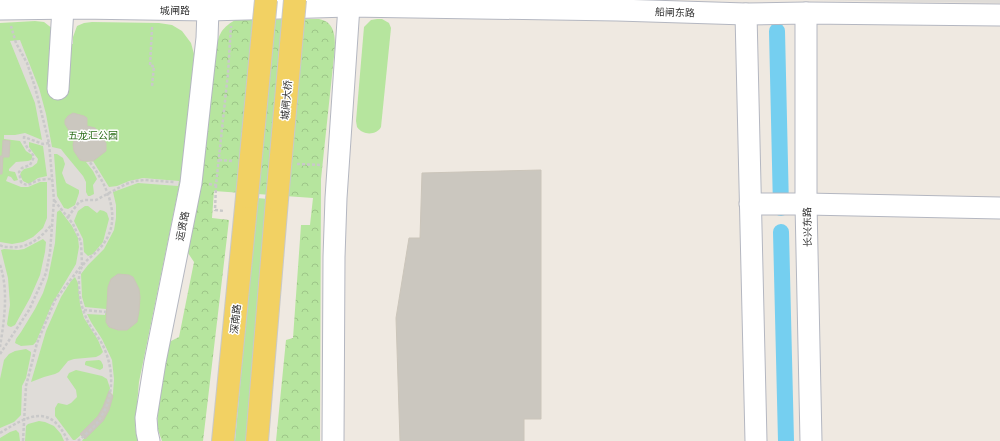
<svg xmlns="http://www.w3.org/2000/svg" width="1000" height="441" viewBox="0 0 1000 441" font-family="'Noto Sans','Noto Sans SC',sans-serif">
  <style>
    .grass { fill: #b6e59e }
    .forest { fill: url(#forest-crowns) }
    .plaza { fill: #dfdcd8; fill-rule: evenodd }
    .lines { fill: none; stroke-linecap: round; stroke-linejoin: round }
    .canal { stroke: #75cff0; stroke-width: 16 }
    .building { fill: #cbc7bf; stroke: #cbc5ba }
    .minor-casing { stroke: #b4b7c1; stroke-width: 23 }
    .major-casing { stroke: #c9c9c9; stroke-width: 24 }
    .path { stroke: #c9c9c9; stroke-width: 2.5; stroke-dasharray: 3 2; stroke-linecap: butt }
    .minor { stroke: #fff; stroke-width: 21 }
    .major { stroke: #f2d163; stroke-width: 22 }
    .major-bridge-casing { stroke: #c9c9c9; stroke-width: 24; stroke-linecap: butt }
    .major-bridge { stroke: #f2d163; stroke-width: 22 }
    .labels { text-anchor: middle; stroke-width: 3; stroke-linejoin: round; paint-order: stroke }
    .street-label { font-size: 10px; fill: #2e2e2e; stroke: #fff }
    .park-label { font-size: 10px; fill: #2c6e1b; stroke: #fff }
  </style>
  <defs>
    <pattern id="forest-crowns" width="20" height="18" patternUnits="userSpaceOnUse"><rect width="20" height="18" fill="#b6e59e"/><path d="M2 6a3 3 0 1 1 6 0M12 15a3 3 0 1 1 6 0" fill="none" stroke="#9dc588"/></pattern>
  </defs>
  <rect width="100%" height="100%" fill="#efe9e1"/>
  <g class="grass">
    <path d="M377,19H382L389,23L391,28L381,127C377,135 363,136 357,127C357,127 356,121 356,121L364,27L371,20Z"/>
    <polygon points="35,21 44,22 53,29 56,42 73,44 73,37 77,26 84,23 92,22 159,23 172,25 182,31 191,43 194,54 184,162 139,382 135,427 138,441 0,441 0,23"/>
    <polygon points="257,198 268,199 246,441 235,441"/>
  </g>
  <path class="forest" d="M319,19C334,22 335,34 335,47L321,179L320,441H276L286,340L293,338L301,225H310L313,198L214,191L212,218L229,220L203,441H162L157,427L158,412L169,342L179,337L194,262L188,253L202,178L216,52C218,36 220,29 235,20Z"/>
  <g class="plaza">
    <polygon points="809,0 1000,0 1000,3 917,2"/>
    <path d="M20,40L39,88L46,114L52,147L61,149L64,153L83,176L86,182V192L88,196H90L94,194L93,185L97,179L93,171L86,162L93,161L109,187L117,186L129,181L143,178L179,181L178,186L138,183L113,192L116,205V218L114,230L104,249L88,265L81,274L82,297L85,307L106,309L105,315L87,314L91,322L102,339L112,360L114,379L113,393L111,400L82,441H64L61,434L54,426L45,422L39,421L28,424L26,426L25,441H20L19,433L16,430L10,432L0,438V428L14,422L21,415L22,386L26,378L31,354V352L26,349L15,351L9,354L4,360L0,379V242L12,244L23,242L33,237L43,228L47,218V182H40L28,187H21L6,181L8,176L11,177L14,181L18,180L15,172L9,171V169L16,162L28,161L31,160L32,158V155L26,151L20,141L4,139V135H15L25,133L42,140L35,103L10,41ZM29,142L43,146L47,176L38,178L29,184L23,181L20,175L21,172L24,169L32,167L37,163L38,159L29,147ZM54,154H57L63,158L65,164L62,173L66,183L79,190V193L75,205L68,209L64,208L57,196ZM85,206H88L97,213L100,210L104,211L107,213L109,219L103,242L93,254L88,256L84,252L83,239L74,221L78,211ZM60,210L72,226L78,238L79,247L76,264L52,304L36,342L33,345L21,346L15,343L16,339L21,332L35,309L43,293L48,278L55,243L57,212ZM43,239L46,242L45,252L40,275L30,298L15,325L11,327L8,326L7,324L10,305L8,278L1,250L4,249L18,250L24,249ZM75,277L78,283L80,304L84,318L98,340L103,352L100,355L96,357L74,359L68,361L59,372L55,374L44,377L31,382L46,331L61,297L71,281ZM99,360L101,361L103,365V368L100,370L85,365V363L86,361ZM76,370L102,376L107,379L110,388L108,400L93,425L75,440H73L55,416V408L58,403L67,405L71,403L77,397L76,390L67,377L69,373Z"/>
  </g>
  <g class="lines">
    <g class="canal">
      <polyline points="777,31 781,208"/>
      <polyline points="781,232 786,441"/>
    </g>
  </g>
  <g class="building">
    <polygon points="73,113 84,116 87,118 87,126 95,128 106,143 106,151 93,161 84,161 80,160 74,151 73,145 75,135 70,132 65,124 65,120 68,116"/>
    <polygon points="3,140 10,141 9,157 3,157 2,174 0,174 0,156 2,156"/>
    <polygon points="541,170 541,419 524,419 524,441 400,441 396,318 409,238 420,238 422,173"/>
    <polygon points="118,274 129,275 133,277 139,289 140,297 139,311 137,322 127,330 118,330 109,327 106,322 108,287 111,279"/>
    <polygon points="109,391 113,396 109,410 103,421 85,439 80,434 98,416 103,407"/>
  </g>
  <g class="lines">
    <defs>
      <g id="minor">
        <polyline points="0,9 79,8 208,10 349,6 617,10 746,14 806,13 1000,15"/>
        <polyline points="806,13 806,204 811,441"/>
        <polyline points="746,14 756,441"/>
        <polyline points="58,89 63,8"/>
        <polyline points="750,204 806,204 1000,208"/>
        <polyline points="149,441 147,432 146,418 155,362 191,183 207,38 208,10"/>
        <polyline points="333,441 334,257 336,198 349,6"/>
      </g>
      <g id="major">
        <polyline points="223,441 247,197"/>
        <polyline points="257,441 277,200"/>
      </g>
    </defs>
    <use href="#minor" class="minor-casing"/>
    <use href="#major" class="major-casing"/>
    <g class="path">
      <polyline points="152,27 150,66 154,66 152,86"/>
      <path d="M49,143L43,144L24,137C24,147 30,149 34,157L30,165L22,168L19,172L21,182C27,187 30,184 36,181C41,179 48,179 53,179"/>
      <polyline points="219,160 232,161"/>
      <polyline points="297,164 322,165"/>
      <polyline points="209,184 216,185 228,73 231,26"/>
      <polyline points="216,185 215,210 224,211"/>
      <polyline points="68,217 79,202 85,200 96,200 126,184 135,181 144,180 174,182"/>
      <path d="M0,245C3,247 6,247 9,247C28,249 41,238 52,224"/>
      <path d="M0,265C9,291 4,321 0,347"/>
      <polyline points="84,310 106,312"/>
      <polyline points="0,354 29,310 46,273 50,252 54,200 49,143 35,87 27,63 16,43 11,26"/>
      <path d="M0,433C29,415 50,403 68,441"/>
      <polyline points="23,441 26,386 37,343 55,300 82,265 81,242 73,224 54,200"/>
      <path d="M78,441C86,434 96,426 101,417C115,395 114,365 101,342C98,337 94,332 91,327C83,314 79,299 79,284C78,263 87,262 99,249C125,222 108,186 89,161"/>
    </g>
    <use href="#minor" class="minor"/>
    <use href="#major" class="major"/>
    <defs>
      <g id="major-bridge">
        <polyline points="247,197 266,0"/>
        <polyline points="277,200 295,0"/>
      </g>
    </defs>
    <use href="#major-bridge" class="major-bridge-casing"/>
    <use href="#major-bridge" class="major-bridge"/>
  </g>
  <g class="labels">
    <g class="street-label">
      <text x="175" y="14">城闸路</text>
      <text transform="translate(675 12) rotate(2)" y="4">船闸东路</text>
      <text transform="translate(286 100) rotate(-85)" y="4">城闸大桥</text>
      <text transform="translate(182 226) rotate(-79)" y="4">运贤路</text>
      <text transform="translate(807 227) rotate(-91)" y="4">长兴东路</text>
      <text transform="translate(235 319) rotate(-84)" y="4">深南路</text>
    </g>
    <g class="park-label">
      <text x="93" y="139">五龙汇公园</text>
    </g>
  </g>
</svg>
